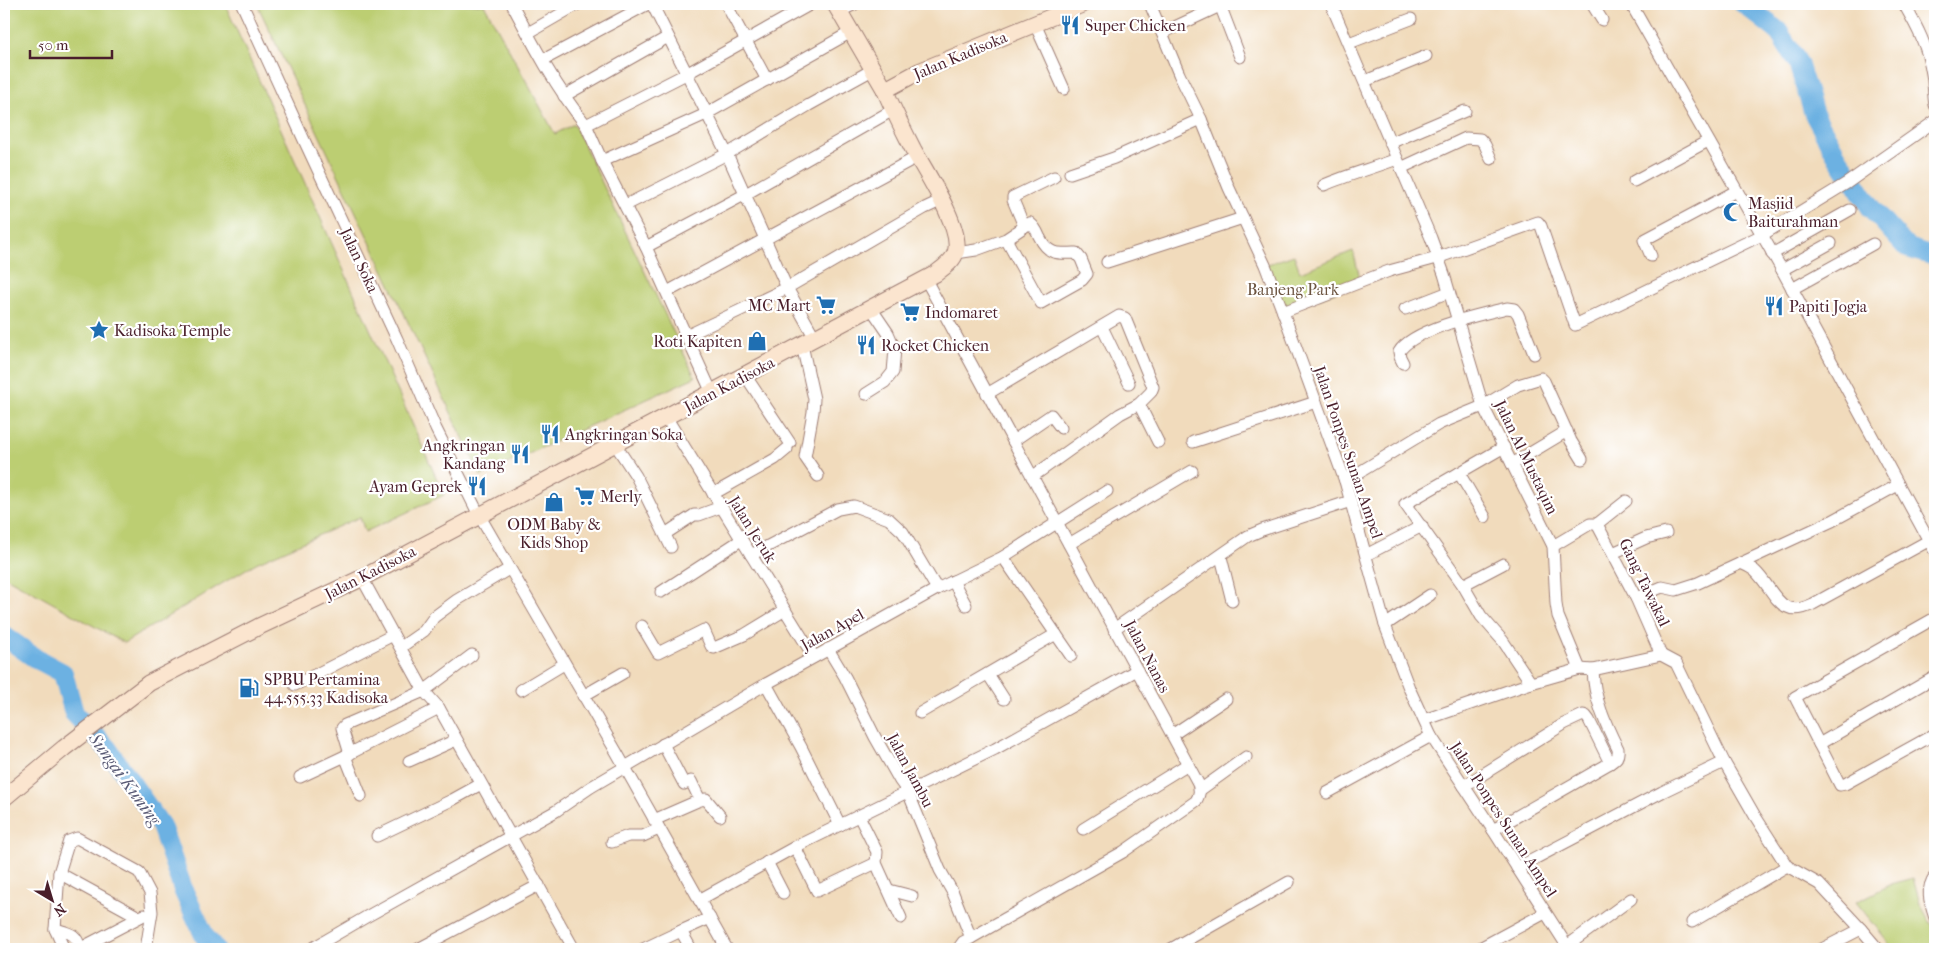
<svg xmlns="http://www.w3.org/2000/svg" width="1939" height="953" viewBox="0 0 1939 953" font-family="'IM FELL French Canon',serif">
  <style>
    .green { fill: #bcce72; stroke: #83764e }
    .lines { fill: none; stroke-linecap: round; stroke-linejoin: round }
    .river { stroke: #6cb1e2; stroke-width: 20 }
    .street-casing { stroke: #9e7d74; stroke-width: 13 }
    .secondary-casing { stroke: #9e7d74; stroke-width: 18 }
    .street { stroke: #fff; stroke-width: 11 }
    .secondary { stroke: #fbe5cf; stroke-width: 16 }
    .labels { text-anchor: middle; stroke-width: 4.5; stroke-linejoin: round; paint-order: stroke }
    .poi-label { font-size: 16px; fill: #4a1f2b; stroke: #fff; text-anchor: start }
    .street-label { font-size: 16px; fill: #4a1f2b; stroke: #fff }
    .park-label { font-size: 16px; fill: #6c5440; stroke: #fff }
    .water-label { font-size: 18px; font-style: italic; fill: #585974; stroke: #fff }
  </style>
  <rect width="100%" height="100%" fill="#fff"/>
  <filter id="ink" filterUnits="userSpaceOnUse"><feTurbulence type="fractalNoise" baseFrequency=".02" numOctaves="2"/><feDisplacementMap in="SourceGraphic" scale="10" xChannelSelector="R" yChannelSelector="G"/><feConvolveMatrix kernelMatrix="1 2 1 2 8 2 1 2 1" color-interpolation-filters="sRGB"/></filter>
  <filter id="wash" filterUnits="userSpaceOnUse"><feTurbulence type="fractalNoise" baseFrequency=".0096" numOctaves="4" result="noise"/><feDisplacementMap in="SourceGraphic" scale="20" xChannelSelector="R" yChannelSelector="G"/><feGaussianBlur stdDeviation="1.12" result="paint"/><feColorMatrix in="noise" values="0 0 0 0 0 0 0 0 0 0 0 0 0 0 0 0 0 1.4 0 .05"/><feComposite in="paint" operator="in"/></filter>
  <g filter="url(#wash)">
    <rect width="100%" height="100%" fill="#f1dbbc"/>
    <g class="green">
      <polygon points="4,4 225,4 444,495 365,532 360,517 256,563 124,643 4,576"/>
      <polygon points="257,4 484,4 555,134 574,124 695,377 481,476"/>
      <polygon points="1353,251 1361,282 1283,312 1265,265 1294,255 1300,272"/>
      <polygon points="1913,878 1920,904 1933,927 1935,949 1892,949 1885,938 1856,902 1894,883"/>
    </g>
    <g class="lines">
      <g class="river">
        <polyline points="1744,4 1778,31 1798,63 1814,114 1837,156 1871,208 1907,248 1935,256"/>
        <polyline points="4,636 35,658 63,673 74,713 107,748 161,826 184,892 205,937 215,949"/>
      </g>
    </g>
  </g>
  <g filter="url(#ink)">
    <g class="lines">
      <defs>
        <g id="street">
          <polyline points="242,4 304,140 397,339 436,429 479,515 617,753 727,949"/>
          <path d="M512,4C534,46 556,88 586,125L686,74L811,4"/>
          <polyline points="652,4 727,154 787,288 815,338"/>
          <polyline points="726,4 767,80"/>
          <polyline points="1150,4 1179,74 1201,119 1229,188 1265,265 1283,312 1345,481 1385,625 1409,688 1431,736 1493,830 1569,949"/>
          <polyline points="1331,4 1431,238 1444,274 1483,406 1553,546 1556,604 1558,616 1580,669"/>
          <polyline points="1592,4 1602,20"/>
          <polyline points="1631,4 1782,270 1935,552"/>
          <path d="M1904,4C1917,27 1928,47 1932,74C1934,84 1933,95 1935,105"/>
          <polyline points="1220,5 1240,57"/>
          <polyline points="840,11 855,4"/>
          <polyline points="1035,24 1064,89"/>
          <polyline points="528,33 578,4"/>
          <polyline points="1162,33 1224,4"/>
          <polyline points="1349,43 1411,19"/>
          <polyline points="543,60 648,4"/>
          <polyline points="1365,81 1426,56"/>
          <polyline points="564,96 668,37"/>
          <polyline points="586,125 602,161 646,247 712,393"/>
          <polyline points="1390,143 1465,111"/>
          <polyline points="602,161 706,114 851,32"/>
          <polyline points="1401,168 1466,138 1480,139 1485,145 1491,159"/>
          <polyline points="1070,173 1114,158 1201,119"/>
          <polyline points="1634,181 1708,141"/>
          <path d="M1324,185C1348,175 1373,168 1397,159"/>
          <polyline points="626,205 727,154 809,105 874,69"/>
          <polyline points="1024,226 1013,200 1013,197 1054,177"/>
          <polyline points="646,247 744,195 893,110"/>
          <path d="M956,253L976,250L1006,239L1030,223C1035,227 1037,231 1039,236C1048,255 1057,254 1076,253L1081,259L1087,274L1082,280L1041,303L1006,239"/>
          <polyline points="1772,254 1850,210"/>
          <polyline points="1651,256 1644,240 1736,191"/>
          <polyline points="1107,262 1243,218"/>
          <polyline points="1782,270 1831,243"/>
          <path d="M926,280L1198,783C1200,791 1200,794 1196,801L1123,852L971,938L963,942L958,949"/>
          <polyline points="1792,289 1873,244"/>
          <polyline points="667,292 917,157"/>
          <polyline points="1405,309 1449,292"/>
          <polyline points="1283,312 1389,271 1437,258 1538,222 1541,226 1575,325 1762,235 1847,183 1935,121"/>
          <polyline points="1102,327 1129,383"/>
          <polyline points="686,336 787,288 925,208 942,200"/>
          <polyline points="802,345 814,399 813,412 805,457 818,476"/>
          <path d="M1403,363L1400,357L1399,352C1412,329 1482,314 1507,308L1514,309L1518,314L1534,354"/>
          <polyline points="745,375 790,443"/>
          <polyline points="866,394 885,382 893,372 895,349 888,333 871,308"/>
          <polyline points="987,394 1119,316 1125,318 1151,382 1153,387 1151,392 1139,404 1120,414 1032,477"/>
          <polyline points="1139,404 1158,442"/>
          <polyline points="666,417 814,657"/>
          <polyline points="1013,441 1051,415 1061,428"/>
          <polyline points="1193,442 1316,402"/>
          <polyline points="615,444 636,476 671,547"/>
          <polyline points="1512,464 1567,431"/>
          <polyline points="1459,473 1405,504 1463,585 1481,616 1503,641 1531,683"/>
          <polyline points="1345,481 1439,424 1483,406 1518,385 1541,378 1544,381 1571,441 1582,459"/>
          <polyline points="713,494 775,459 787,449"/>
          <polyline points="1485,517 1459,473 1504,447"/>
          <polyline points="1597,524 1636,598 1661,655"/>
          <polyline points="1597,524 1626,501"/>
          <polyline points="665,534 694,515 699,515 721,507"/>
          <polyline points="1069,544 1192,471"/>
          <polyline points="1553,546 1590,524 1597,524"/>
          <polyline points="1613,553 1646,538 1666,533"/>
          <polyline points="751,555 838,509 854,506 889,519 903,532 937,589"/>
          <polyline points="1366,555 1422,526"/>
          <polyline points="1003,557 1071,656"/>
          <polyline points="1221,557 1232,601"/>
          <path d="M1741,563C1745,565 1751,567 1755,571C1775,590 1779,621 1813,604L1928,541"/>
          <polyline points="362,578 424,691 439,708 574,949"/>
          <polyline points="953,581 966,605"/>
          <polyline points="1463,585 1503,564"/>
          <polyline points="661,592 741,540"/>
          <polyline points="1636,598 1662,587 1676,590 1698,583 1832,521 1898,485"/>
          <polyline points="1935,618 1795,697 1840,785 1845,784 1935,734"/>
          <polyline points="1385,625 1430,595"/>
          <polyline points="642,626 658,653 704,630 711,646 714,648 744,635 785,610"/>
          <polyline points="1114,629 1248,536 1262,530 1351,501"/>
          <polyline points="401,647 424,631 434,617 457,600 509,569"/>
          <polyline points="828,649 845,677 875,737 900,781 908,792 940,870 953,893 971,938"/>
          <path d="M1593,670C1594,699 1605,723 1618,749C1619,757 1616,759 1610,763"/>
          <polyline points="988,674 1004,699"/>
          <polyline points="766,684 801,747 840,825"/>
          <polyline points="295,685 393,635"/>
          <polyline points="521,690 564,664"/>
          <polyline points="583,696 623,673"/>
          <polyline points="920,713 1056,634"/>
          <polyline points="1424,720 1531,683 1580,669 1593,670 1661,655 1676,663 1724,762 1755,816 1787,866 1819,884 1861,929 1878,949"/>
          <polyline points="1172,735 1226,699"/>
          <polyline points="663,744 684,784 691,781 700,800"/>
          <polyline points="1819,744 1935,677"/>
          <polyline points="350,754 342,728 345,725 424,691 472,655"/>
          <polyline points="345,756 361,796"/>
          <polyline points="409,761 456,740"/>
          <polyline points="300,777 345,756 439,708"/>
          <polyline points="1464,786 1564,724 1583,715 1586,716 1589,720 1610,763 1493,830"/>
          <polyline points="1200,790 1246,757"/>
          <polyline points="1327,793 1431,736"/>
          <polyline points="859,816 877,852 876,863 901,918"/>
          <polyline points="654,820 700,800 706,799 720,816"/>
          <polyline points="1083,829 1188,764"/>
          <polyline points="377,836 452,800 481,784"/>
          <polyline points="612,842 628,836 643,836 659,829"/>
          <polyline points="795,847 817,891 876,863"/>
          <polyline points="767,862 783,893"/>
          <polyline points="1517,868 1662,792 1724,762"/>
          <polyline points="59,873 139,917"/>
          <path d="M1935,876C1925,889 1930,903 1935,918"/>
          <polyline points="889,890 912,896"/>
          <polyline points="699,900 795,847 995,749 1137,670"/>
          <polyline points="1692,922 1787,866"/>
          <path d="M55,929C69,933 77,933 80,949"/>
          <polyline points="1567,946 1631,899"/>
          <polyline points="64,949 55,929 59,873 69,841 77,838 139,872 150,893 152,912 146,949"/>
          <polyline points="79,949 144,915"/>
          <polyline points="311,949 366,917 556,811 591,787 766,684 937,589 1003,557 1107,491"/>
          <polyline points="418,949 539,885"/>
          <polyline points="643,949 681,931"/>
          <polyline points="691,949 681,931 710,918"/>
          <polyline points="1171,949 1289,882"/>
          <polyline points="1478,949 1545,913"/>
          <polyline points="1822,949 1861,929"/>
        </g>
        <g id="secondary">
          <polyline points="835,4 885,90"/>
          <path d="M4,798L64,748L149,683L258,627L362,578L935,274C943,268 954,261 956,251C962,227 925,171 913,149C903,129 893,110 885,90L920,71L1083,4"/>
        </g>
      </defs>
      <use href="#street" class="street-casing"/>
      <use href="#secondary" class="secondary-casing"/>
      <use href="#street" class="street"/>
      <use href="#secondary" class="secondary"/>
    </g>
  </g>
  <defs>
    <symbol id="restaurant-bare" viewBox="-9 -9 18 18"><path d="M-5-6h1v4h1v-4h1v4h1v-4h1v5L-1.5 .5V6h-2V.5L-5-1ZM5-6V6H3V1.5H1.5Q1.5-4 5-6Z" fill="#1f6fb2" stroke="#fff" stroke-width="2.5" paint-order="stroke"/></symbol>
    <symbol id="mosque-bare" viewBox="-9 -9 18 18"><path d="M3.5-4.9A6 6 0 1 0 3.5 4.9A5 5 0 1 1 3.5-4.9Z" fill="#1f6fb2" stroke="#fff" stroke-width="2.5" paint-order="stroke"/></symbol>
    <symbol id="supermarket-bare" viewBox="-9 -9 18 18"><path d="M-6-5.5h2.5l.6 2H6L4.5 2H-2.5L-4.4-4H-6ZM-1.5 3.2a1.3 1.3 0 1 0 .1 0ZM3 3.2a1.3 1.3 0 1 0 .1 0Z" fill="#1f6fb2" stroke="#fff" stroke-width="2.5" paint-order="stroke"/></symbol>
    <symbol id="sight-bare" viewBox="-9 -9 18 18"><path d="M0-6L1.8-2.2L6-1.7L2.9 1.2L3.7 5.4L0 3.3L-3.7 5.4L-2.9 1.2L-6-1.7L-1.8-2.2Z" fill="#1f6fb2" stroke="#fff" stroke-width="2.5" paint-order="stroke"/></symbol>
    <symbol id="shop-bare" viewBox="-9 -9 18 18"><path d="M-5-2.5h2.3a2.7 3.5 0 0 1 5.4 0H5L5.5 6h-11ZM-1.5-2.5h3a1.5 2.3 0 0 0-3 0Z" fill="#1f6fb2" stroke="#fff" stroke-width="2.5" paint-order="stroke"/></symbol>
    <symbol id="fuel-bare" viewBox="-9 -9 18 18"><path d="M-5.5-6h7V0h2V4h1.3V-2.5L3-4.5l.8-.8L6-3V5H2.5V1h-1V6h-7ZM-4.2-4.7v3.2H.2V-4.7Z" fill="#1f6fb2" stroke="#fff" stroke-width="2.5" paint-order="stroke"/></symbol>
  </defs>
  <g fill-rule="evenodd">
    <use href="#restaurant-bare" x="1056" y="11" width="28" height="28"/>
    <use href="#mosque-bare" x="1719" y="198" width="28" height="28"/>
    <use href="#supermarket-bare" x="812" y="291" width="28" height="28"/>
    <use href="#restaurant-bare" x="1760" y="292" width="28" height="28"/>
    <use href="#supermarket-bare" x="896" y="298" width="28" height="28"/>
    <use href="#sight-bare" x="85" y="316" width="28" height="28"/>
    <use href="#shop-bare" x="743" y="327" width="28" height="28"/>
    <use href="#restaurant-bare" x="852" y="331" width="28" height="28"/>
    <use href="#restaurant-bare" x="536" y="420" width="28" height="28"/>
    <use href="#restaurant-bare" x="506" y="440" width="28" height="28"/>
    <use href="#restaurant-bare" x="463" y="472" width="28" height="28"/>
    <use href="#supermarket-bare" x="571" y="482" width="28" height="28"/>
    <use href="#shop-bare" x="540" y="488" width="28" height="28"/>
    <use href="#fuel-bare" x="235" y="674" width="28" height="28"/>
  </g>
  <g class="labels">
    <g class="poi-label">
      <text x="1085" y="31">Super Chicken</text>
      <text x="1748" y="209">Masjid<tspan x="1748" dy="18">Baiturahman</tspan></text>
      <text x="811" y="311" text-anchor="end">MC Mart</text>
      <text x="1789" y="312">Papiti Jogja</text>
      <text x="925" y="318">Indomaret</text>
      <text x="114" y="336">Kadisoka Temple</text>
      <text x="742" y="347" text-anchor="end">Roti Kapiten</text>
      <text x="881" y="351">Rocket Chicken</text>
      <text x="565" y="440">Angkringan Soka</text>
      <text x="505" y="451" text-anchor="end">Angkringan<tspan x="505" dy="18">Kandang</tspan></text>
      <text x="462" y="492" text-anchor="end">Ayam Geprek</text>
      <text x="600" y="502">Merly</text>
      <text x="554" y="530" text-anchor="middle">ODM Baby &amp;<tspan x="554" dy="18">Kids Shop</tspan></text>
      <text x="264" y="685">SPBU Pertamina<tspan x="264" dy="18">44.555.33 Kadisoka</tspan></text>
    </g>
    <g class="street-label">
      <text transform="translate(960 55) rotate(-23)" y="6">Jalan Kadisoka</text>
      <text transform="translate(360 260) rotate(65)" y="6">Jalan Soka</text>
      <text transform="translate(729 384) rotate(-28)" y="6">Jalan Kadisoka</text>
      <text transform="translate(1349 452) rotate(71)" y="6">Jalan Ponpes Sunan Ampel</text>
      <text transform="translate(1527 457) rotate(64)" y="6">Jalan Al Mustaqim</text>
      <text transform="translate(753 529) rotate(58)" y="6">Jalan Jeruk</text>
      <text transform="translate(370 572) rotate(-27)" y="6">Jalan Kadisoka</text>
      <text transform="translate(1645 582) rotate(64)" y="6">Gang Tawakal</text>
      <text transform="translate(832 629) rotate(-29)" y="6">Jalan Apel</text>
      <text transform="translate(1148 656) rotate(62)" y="6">Jalan Nanas</text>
      <text transform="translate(911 770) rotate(62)" y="6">Jalan Jambu</text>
      <text transform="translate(1504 819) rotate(57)" y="6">Jalan Ponpes Sunan Ampel</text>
    </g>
    <g class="park-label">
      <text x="1293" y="295">Banjeng Park</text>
    </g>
    <g class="water-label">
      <text transform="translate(125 779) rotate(54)" y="6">Sungai Kuning</text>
    </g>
  </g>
  <rect width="1939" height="953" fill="none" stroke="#fff" stroke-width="20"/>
  <g transform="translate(52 900) rotate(142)" stroke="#ffffff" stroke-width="4" paint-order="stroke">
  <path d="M0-4L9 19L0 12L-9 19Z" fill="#4a1f2b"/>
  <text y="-8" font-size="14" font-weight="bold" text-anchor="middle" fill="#4a1f2b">N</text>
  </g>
  <path d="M30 50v8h82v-8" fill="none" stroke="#4a1f2b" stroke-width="2.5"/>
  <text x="38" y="50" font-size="15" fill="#4a1f2b" stroke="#ffffff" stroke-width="4" paint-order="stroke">50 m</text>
</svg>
